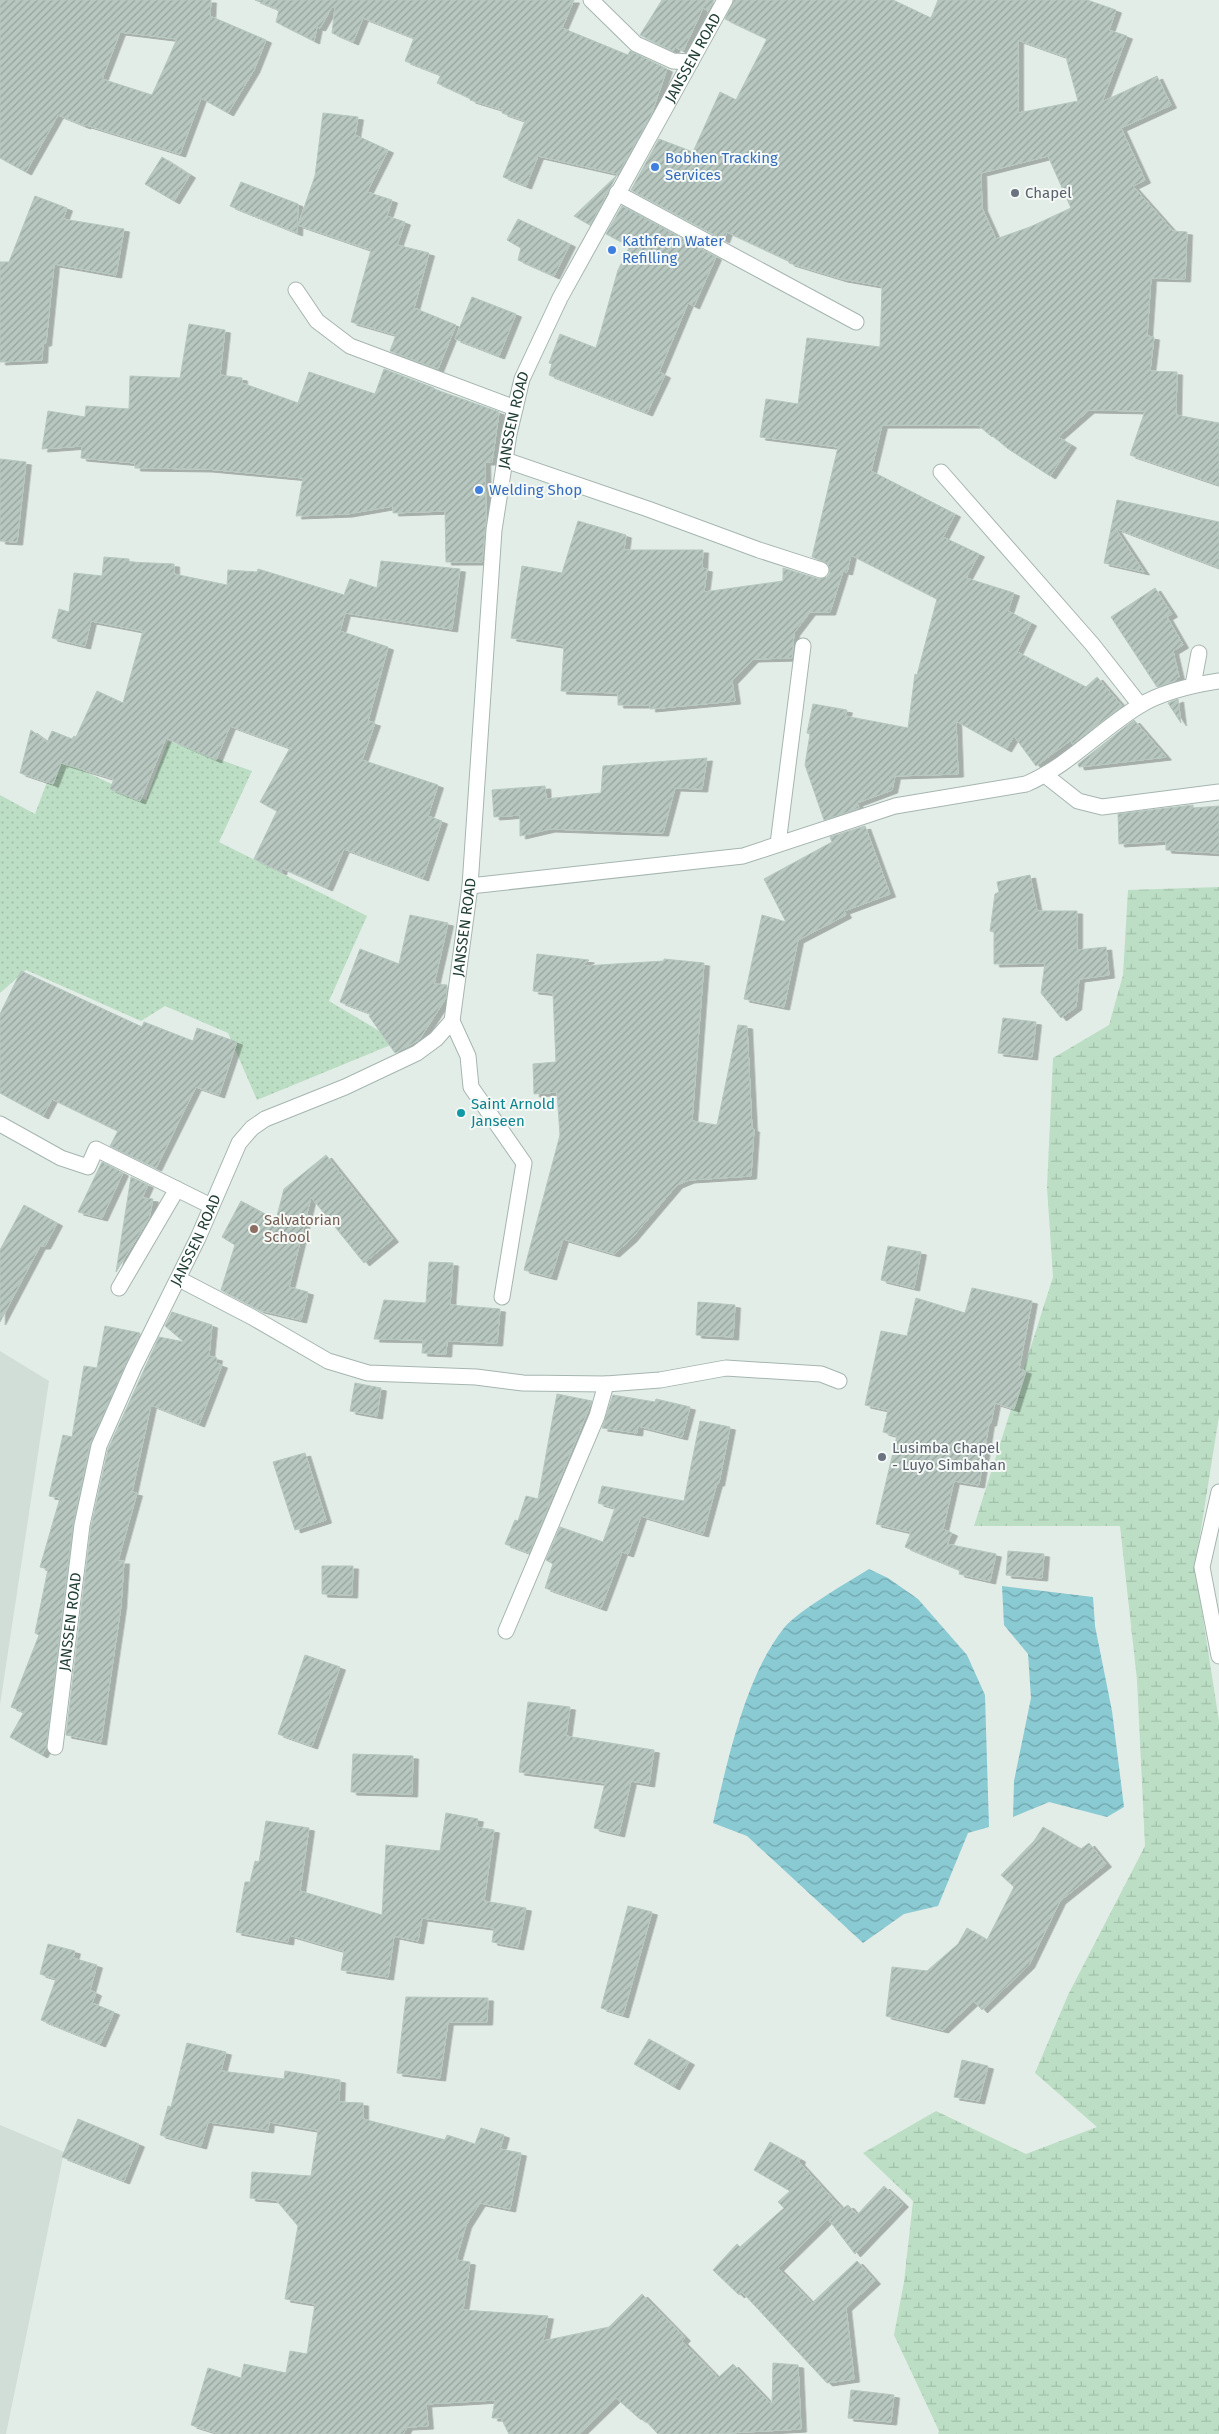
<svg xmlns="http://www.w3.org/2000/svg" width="1219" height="2434" viewBox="0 0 1219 2434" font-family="'Fira Sans',sans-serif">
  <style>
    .built { fill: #d1ddd7 }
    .grass { fill: url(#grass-dots) }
    .wetland { fill: url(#wetland-marsh) }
    .water { fill: url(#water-waves) }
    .building { fill: url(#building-hatch); stroke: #b5c7bf; fill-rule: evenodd; filter: url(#shadow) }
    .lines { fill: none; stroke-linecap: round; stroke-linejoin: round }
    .service-casing { stroke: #a5b5af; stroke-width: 17 }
    .minor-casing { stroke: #a5b5af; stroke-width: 17 }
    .service { stroke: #fff; stroke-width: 15 }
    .minor { stroke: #fff; stroke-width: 15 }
    .shop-dot { fill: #3f7fe0; stroke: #f4f9f6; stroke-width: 2 }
    .worship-dot { fill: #6b7280; stroke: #f4f9f6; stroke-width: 2 }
    .culture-dot { fill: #0f9aa8; stroke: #f4f9f6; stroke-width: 2 }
    .education-dot { fill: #8d6e63; stroke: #f4f9f6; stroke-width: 2 }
    .labels { text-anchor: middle; stroke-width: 4; stroke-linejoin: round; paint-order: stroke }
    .street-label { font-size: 15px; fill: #223f36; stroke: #f4f9f6 }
    .shop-label { font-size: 15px; fill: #366cbe; stroke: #f4f9f6; text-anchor: start }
    .worship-label { font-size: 15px; fill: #5b616d; stroke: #f4f9f6; text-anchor: start }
    .culture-label { font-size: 15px; fill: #0d838f; stroke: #f4f9f6; text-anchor: start }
    .education-label { font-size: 15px; fill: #785e54; stroke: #f4f9f6; text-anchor: start }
  </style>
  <defs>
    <pattern id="grass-dots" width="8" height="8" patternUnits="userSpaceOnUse" patternTransform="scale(1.25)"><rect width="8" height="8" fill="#bcdec4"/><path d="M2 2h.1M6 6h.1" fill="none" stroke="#a1c0a9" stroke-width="1.8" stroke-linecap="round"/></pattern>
    <pattern id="wetland-marsh" width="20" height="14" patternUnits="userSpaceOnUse" patternTransform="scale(1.25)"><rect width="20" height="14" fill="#bcdec4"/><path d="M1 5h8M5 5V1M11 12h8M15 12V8" fill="none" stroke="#a1c0a9"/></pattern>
    <pattern id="water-waves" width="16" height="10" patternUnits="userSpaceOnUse" patternTransform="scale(1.25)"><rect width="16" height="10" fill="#8acad3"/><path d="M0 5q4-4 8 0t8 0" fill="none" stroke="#70a5ac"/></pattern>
    <pattern id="building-hatch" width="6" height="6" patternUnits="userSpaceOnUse" patternTransform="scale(1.25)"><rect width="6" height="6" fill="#b8c8c1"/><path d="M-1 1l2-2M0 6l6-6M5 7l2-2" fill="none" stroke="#95a49e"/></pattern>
    <filter id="shadow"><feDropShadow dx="5.5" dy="3" stdDeviation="0" flood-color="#0004"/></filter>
  </defs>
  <rect width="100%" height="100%" fill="#e3ede8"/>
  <g class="built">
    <polygon points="0,1351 49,1381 0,1705"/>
    <polygon points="0,2125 64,2152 6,2434 0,2434"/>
  </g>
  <polygon class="grass" points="168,741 252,771 219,842 367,916 329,1001 398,1042 257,1100 228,1033 165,1006 141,1021 26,970 0,993 0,795 35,814 56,758 146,800"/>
  <polygon class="wetland" points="1219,887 1219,1416 1195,1567 1219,1721 1219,2434 938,2434 939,2431 894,2335 904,2282 913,2201 863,2153 936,2111 1026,2154 1097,2127 1035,2073 1068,1995 1145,1846 1137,1680 1120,1526 974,1526 1053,1277 1047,1187 1053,1058 1109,1025 1123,975 1128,890"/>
  <g class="water">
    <path d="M869,1569L888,1578L918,1599L967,1655L985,1695L989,1827L968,1833L938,1906L904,1914L863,1943L747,1836L713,1823C727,1763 745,1676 784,1628C800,1609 847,1583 869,1569Z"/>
    <polygon points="1002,1586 1093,1597 1095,1626 1112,1711 1124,1807 1107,1817 1049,1802 1013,1817 1014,1781 1031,1698 1028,1654 1004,1625"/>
  </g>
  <g class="building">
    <path d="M0,0H211L210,16L266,40L254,70L228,113L201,98L180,154L86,125L85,126L58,115L26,172L0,158ZM120,32L177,39L152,95L102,79Z"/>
    <polygon points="255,0 574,0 562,28 628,55 630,51 667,69 651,115 618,174 538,156 526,186 503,177 525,121 502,113 503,110 470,100 470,98 437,83 441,75 405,61 414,38 363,18 353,42 332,33 335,8 332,7 320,28 317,27 314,41 276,22 279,10"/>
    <polygon points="662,0 714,0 708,11 703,8 683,51 675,47 673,51 640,35"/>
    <path d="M734,0H893L931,18L938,0H1087L1116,10L1109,30L1127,36L1102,102L1157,76L1171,105L1121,128L1145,180L1133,186L1173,231L1187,232L1185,279L1151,278L1147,336L1154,337L1150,371L1177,372L1176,415L1219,423V485L1130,455L1145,411L1089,410L1058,437L1071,445L1050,476L1007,448L993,436L992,437L978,425H882L871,471L955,514L943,537L979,554L966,578L1014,593L1008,611L1031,623L1017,652L1086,687L1097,677L1122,706L1072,744L1071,740L1036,766L1014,736L1006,749L956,721L958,774L895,776L892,790L857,803L859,808L824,820L805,765L810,734L807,733L813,704L847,710L845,716L908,728L915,674L917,675L937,599L851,555L847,572L843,571L830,612H810L794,633L792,658L753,659L732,681L735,701L650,709V705H618V693L561,691L564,646L511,638L522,566L562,573L578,521L626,535L624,550H703L702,568L707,569L704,592L783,581V568L819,579L827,577L830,573L828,563L812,557L838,447L760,437L766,399L798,404L807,338L880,347L882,286L842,279L789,263V261L727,232L724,240L631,190L659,139L693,152L720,92L736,100L767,39L725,19ZM1018,40L1066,57L1078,101L1018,113ZM1048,156L1071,208L1030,227L996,239L982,208L981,173Z"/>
    <polygon points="323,113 358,117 355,135 388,150 367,192 392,200 387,216 405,222 397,245 429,253 414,308 456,325 438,369 390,351 396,335 351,322 371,250 298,225 315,176"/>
    <polygon points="162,157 190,175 174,201 145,184"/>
    <polygon points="617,175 590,225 574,216"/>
    <polygon points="241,182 298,204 297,233 230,206"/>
    <polygon points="35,196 67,208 63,219 124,229 116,275 54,264 46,343 43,343 42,360 0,362 0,262 9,262"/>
    <polygon points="622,206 716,257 694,306 688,303 659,372 665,375 647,413 549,375 552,364 549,363 560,334 596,348 618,270 630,246 606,234"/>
    <polygon points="518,219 570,244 554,276 518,260 521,248 507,240"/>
    <polygon points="472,297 516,314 499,356 455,339"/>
    <polygon points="189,324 225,330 220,375 242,378 242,383 298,403 309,372 375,394 384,369 434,388 434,389 499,412 492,462 485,462 486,521 482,562 446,562 445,511 393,513 393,506 347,514 296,516 303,478 207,469 135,468 135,463 81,458 82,446 42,449 48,411 85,417 86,406 129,409 130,376 180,378"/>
    <polygon points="0,459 26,462 17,542 0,541"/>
    <polygon points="1117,500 1219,522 1219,568 1115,528 1144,572 1104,563"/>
    <polygon points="104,557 129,559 129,562 174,564 174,574 227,585 228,570 257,572 258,569 344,595 350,579 377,588 381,561 460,569 452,629 345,613 340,631 388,647 368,721 375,723 362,760 438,785 428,816 442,821 423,878 344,849 327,888 282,868 281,872 254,859 277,811 260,802 290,748 230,726 216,760 166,738 140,801 110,789 114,779 61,763 53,784 20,773 31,730 47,742 52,731 72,739 74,736 76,737 97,691 123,703 143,631 91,621 85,646 52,638 59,609 69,612 74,573 102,576"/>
    <polygon points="1155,588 1172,614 1167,617 1183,645 1173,651 1179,677 1176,678 1176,680 1157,687 1111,617"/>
    <polygon points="1178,699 1181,723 1168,703"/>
    <polygon points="1134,720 1166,757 1079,767 1078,764"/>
    <polygon points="707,758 702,789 675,788 663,833 550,829 520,836 520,815 494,817 492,790 545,786 546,799 601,793 603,766"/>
    <polygon points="1193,805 1193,808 1219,806 1219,853 1166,850 1166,841 1119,844 1118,814"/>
    <polygon points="865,826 890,894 844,911 846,915 798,940 784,1007 744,999 762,915 786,922 764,879 832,842 830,837"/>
    <polygon points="1030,875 1037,911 1077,911 1077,950 1106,947 1109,975 1079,979 1076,1007 1061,1018 1041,993 1045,963 994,964 994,932 990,931 995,894 999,892 997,882"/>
    <polygon points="410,915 448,923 434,984 447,985 446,998 419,1040 395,1053 369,1016 372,1014 340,1002 360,949 399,964"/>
    <polygon points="537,954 589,960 583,966 664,961 664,959 704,963 692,1121 717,1125 738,1025 747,1026 752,1129 754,1129 751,1176 689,1180 677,1185 631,1239 614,1254 563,1239 551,1277 524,1270 560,1135 557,1092 534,1094 533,1064 556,1062 553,993 533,991"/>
    <polygon points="21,971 142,1027 144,1022 193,1041 197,1028 237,1042 219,1095 196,1087 156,1168 110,1146 118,1131 52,1099 43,1116 0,1093 0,1014"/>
    <polygon points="1003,1018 1036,1022 1032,1057 998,1053"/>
    <polygon points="326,1155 393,1239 364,1263 311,1197 289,1287 308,1292 301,1320 259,1310 221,1290 235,1245 222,1237 241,1201 276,1220 284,1189"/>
    <polygon points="102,1162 123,1173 102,1218 78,1212"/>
    <polygon points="131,1177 148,1185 142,1198 153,1199 149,1218 116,1272"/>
    <polygon points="24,1205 57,1223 45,1246 40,1246 0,1322 0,1250"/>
    <polygon points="888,1246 921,1252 914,1288 881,1280"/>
    <polygon points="429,1262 453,1263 450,1305 500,1309 497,1343 447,1341 446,1354 422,1353 423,1340 374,1339 384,1300 426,1303"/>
    <polygon points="972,1288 1032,1301 1019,1369 1026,1371 1014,1409 995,1403 991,1423 989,1423 979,1485 954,1481 943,1529 952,1533 947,1544 996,1554 990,1581 959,1574 960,1570 905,1547 911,1532 876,1524 897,1436 883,1432 888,1410 865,1405 881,1331 907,1336 916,1298 965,1313"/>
    <polygon points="698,1302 735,1305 733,1337 696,1335"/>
    <polygon points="172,1312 212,1325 209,1356 217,1358 216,1363 222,1365 199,1424 151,1405 132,1492 137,1493 118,1561 124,1561 121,1606 101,1742 66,1735 91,1527 108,1449 159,1337 184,1342 165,1326"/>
    <polygon points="105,1326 140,1333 90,1444 73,1524 46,1748 42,1755 10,1737 24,1712 11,1707 39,1635 35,1633 48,1569 40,1567 60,1498 49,1496 63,1435 72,1437 84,1366 97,1368"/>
    <polygon points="355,1383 381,1388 377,1416 350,1411"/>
    <polygon points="557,1394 592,1401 529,1553 505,1544 515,1520 518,1521 526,1496 538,1499"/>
    <polygon points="613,1395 655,1402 656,1399 690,1407 682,1437 638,1426 637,1433 602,1428"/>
    <polygon points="700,1421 730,1427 719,1483 717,1483 703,1534 641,1516 628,1554 622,1552 601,1608 545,1588 553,1564 546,1560 560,1527 603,1542 615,1508 598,1503 602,1486 684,1501"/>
    <polygon points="305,1453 326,1520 295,1530 273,1462"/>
    <polygon points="1008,1551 1044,1554 1042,1578 1006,1575"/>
    <polygon points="322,1566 353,1566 352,1595 322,1594"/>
    <polygon points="305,1655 340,1667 312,1746 278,1734"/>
    <polygon points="528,1702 570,1707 566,1736 654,1750 649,1784 631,1781 619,1834 594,1828 605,1783 519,1772"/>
    <polygon points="353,1754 413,1756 412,1794 351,1792"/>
    <polygon points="446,1813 478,1819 476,1827 494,1830 484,1901 526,1908 518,1947 492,1942 494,1928 422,1918 418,1941 394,1936 388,1977 341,1970 344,1951 289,1935 288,1942 236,1932 245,1882 250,1882 255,1861 259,1862 266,1821 309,1828 300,1891 382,1915 386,1845 440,1851"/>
    <polygon points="1043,1827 1081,1849 1089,1843 1106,1864 1060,1901 1029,1965 982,2010 974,2001 943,2030 886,2016 892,1967 927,1971 958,1944 967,1928 987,1940 1014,1887 1001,1875 1034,1841"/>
    <polygon points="628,1906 652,1912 623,2015 601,2008"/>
    <polygon points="48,1944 75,1951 73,1958 97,1965 90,1990 96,1993 92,2003 114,2012 100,2044 41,2020 56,1979 40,1974"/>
    <polygon points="406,1997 488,1998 487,2022 448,2022 440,2078 397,2073"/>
    <polygon points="649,2039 689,2062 674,2087 634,2064"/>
    <polygon points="187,2043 226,2052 221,2071 284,2079 285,2071 340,2080 339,2102 363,2103 363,2119 445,2140 447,2135 475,2144 481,2128 504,2135 500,2149 521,2153 510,2209 480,2203 466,2225 456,2260 470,2262 463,2310 548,2316 543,2341 609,2327 642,2294 685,2338 682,2341 718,2378 733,2364 772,2405 773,2363 798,2365 801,2429 710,2434 658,2434 643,2418 641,2420 616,2398 579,2434 509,2434 501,2418 492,2418 495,2400 426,2404 428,2426 407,2427 403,2434 220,2434 191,2425 208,2368 241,2378 244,2364 286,2373 290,2351 307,2354 315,2304 285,2299 298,2226 276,2200 250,2198 252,2172 311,2176 318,2130 269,2122 268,2130 208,2122 201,2146 160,2135 168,2106 171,2107"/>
    <polygon points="962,2060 988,2066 979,2101 954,2097"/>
    <polygon points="78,2119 139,2144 124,2181 62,2157"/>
    <polygon points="770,2142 800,2159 799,2162 842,2209 848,2205 857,2215 884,2186 903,2204 855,2254 829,2220 834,2216 832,2215 778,2268 812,2303 857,2261 875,2281 846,2308 854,2379 827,2383 742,2292 739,2295 713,2270 737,2244 740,2247 784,2208 778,2202 790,2191 754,2170"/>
    <polygon points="851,2390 894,2395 891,2422 848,2418"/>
  </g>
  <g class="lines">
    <defs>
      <g id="service">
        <polyline points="591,0 636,44 673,61 691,62"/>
        <polyline points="617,193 856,322"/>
        <polyline points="941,472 1092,644 1140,705"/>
        <polyline points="1193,685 1199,653"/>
        <polyline points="1045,775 1078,801 1102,807 1219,792"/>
        <polyline points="452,1021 468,1056 471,1087 524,1163 502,1297"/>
        <polyline points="1219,1492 1202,1567 1219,1656"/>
      </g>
      <g id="minor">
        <polyline points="296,290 317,321 350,346 515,408"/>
        <polyline points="505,460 648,509 759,550 821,570"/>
        <polyline points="778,844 803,646"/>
        <path d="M470,886L743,856L895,806L1026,784C1068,766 1100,730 1139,706C1162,692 1193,685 1219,681"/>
        <polyline points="0,1124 61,1158 88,1167 96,1149 211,1206"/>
        <polyline points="179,1279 252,1317 328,1361 368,1373 476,1377 523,1383 606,1384 660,1380 726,1368 821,1374 839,1381"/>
        <polyline points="119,1288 177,1189"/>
        <polyline points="506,1631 597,1416 606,1384"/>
        <path id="s1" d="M55,1747L82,1525L99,1446L134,1367L198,1238L239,1143L252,1128L265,1119L345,1087L417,1053L436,1039L452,1021L470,886L494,530L509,434L522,379L560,298L725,0"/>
      </g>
    </defs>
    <use href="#service" class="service-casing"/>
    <use href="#minor" class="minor-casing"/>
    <use href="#service" class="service"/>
    <use href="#minor" class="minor"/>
  </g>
  <g class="shop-dot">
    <circle cx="655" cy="167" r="5"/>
    <circle cx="612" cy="250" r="5"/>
    <circle cx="479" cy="490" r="5"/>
  </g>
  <g class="worship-dot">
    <circle cx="1015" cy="193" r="5"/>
    <circle cx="882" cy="1457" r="5"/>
  </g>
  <circle class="culture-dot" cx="461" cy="1113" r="5"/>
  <circle class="education-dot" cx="254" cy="1229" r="5"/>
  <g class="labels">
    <g class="street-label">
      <text dy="5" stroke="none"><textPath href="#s1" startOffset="1898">JANSSEN ROAD</textPath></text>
      <text dy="5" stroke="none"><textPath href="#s1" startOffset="1492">JANSSEN ROAD</textPath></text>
      <text dy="5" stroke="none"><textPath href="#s1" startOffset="982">JANSSEN ROAD</textPath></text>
      <text dy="5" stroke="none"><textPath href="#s1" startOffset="532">JANSSEN ROAD</textPath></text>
      <text dy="5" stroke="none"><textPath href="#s1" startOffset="126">JANSSEN ROAD</textPath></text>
    </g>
    <g class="shop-label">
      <text x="665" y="163">Bobhen Tracking<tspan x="665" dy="17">Services</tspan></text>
      <text x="622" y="246">Kathfern Water<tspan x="622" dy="17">Refilling</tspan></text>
      <text x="489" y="495">Welding Shop</text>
    </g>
    <g class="worship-label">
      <text x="1025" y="198">Chapel</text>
      <text x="892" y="1453">Lusimba Chapel<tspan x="892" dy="17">- Luyo Simbahan</tspan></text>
    </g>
    <g class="culture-label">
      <text x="471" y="1109">Saint Arnold<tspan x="471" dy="17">Janseen</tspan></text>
    </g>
    <g class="education-label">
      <text x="264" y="1225">Salvatorian<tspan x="264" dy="17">School</tspan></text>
    </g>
  </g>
</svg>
